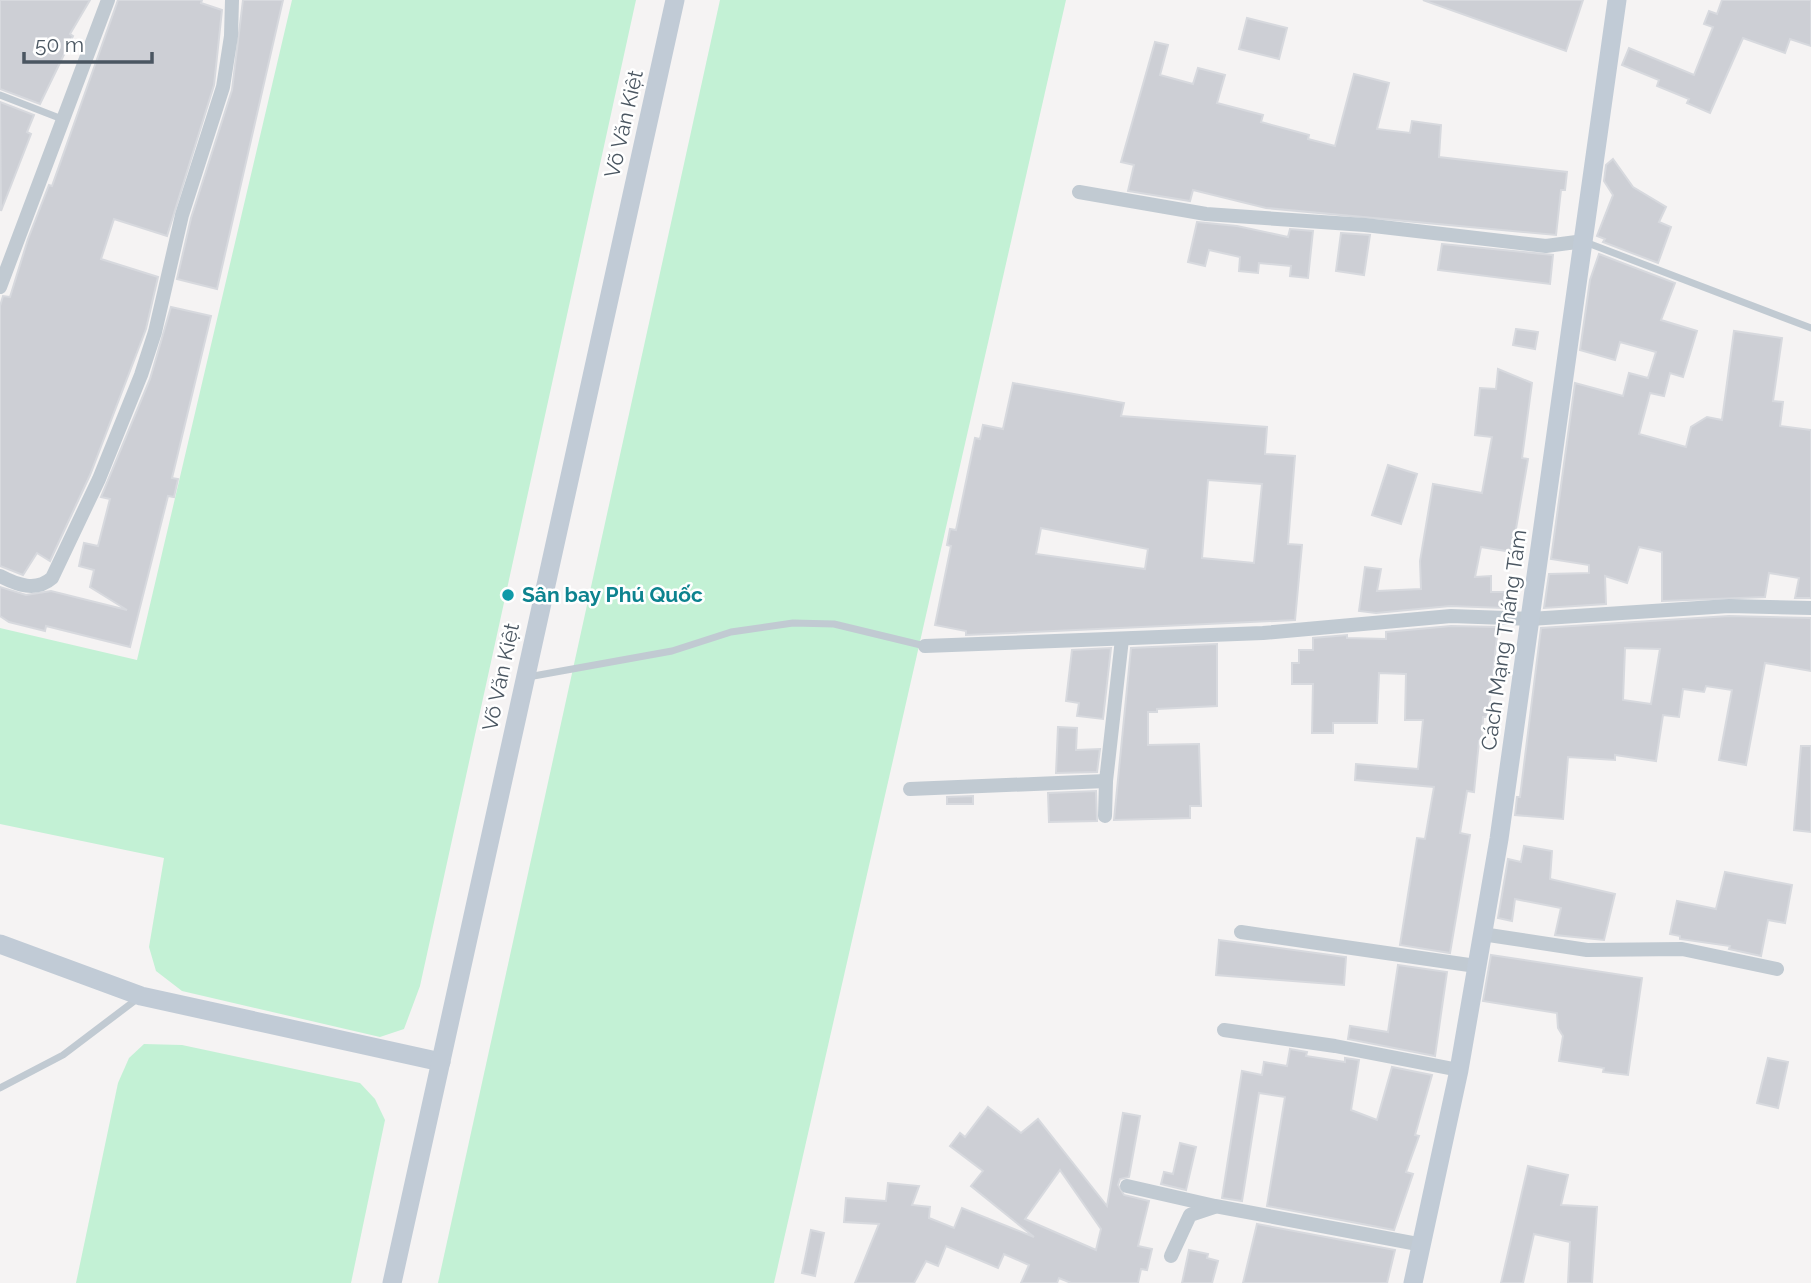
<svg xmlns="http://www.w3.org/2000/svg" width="1811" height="1283" viewBox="0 0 1811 1283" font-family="Raleway,sans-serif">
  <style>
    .green { fill: #c3f1d5 }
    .building { fill: #cdcfd5; stroke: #d7d9de; stroke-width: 2; fill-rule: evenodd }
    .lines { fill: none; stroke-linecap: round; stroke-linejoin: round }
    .lane { stroke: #c1cad2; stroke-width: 7 }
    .street { stroke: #c1cad2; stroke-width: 14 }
    .secondary { stroke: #c1cbd6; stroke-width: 19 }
    .culture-dot { fill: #0f9aa8; stroke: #fff; stroke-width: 2.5 }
    .labels { text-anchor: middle; stroke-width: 5; stroke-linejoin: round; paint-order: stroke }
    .street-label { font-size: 21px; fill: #4a5661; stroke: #fff }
    .culture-label { font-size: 21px; font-weight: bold; fill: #0d838f; stroke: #fff; text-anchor: start }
  </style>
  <rect width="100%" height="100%" fill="#f5f3f3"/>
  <g class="green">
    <polygon points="292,0 636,0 420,986 404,1029 380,1037 182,991 156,971 149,947 164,858 0,824 0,628 137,660"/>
    <polygon points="720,0 1066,0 774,1283 438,1283"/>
    <polygon points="144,1044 182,1045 360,1083 375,1099 385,1120 351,1283 76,1283 118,1083 129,1058"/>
  </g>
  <g class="building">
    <polygon points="0,0 90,0 70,34 73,36 40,104 0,89"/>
    <polygon points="118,0 202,0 201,3 222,10 214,85 167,236 114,219 101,259 158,277 146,329 90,475 50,561 37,553 23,575 0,566 0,306 3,296 10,297 28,239 49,185 52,186"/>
    <polygon points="243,0 283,0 217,289 177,279 191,218 232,90"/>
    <polygon points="1423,0 1583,0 1566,51"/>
    <polygon points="1722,0 1811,0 1811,46 1790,39 1785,53 1743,38 1710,113 1687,103 1689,99 1657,86 1659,80 1622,65 1629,48 1694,75 1713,27 1704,24 1709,11 1717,14"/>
    <polygon points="1247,18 1287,28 1279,59 1239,49"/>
    <polygon points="1155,42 1168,45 1160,75 1193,84 1198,68 1225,75 1217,103 1263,115 1261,122 1309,135 1308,139 1335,146 1354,74 1389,83 1377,129 1410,133 1412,121 1441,125 1439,157 1567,172 1565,190 1561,190 1556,235 1266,208 1193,190 1190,201 1128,191 1134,165 1121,162"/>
    <polygon points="0,102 34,115 27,132 31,134 1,211"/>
    <polygon points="1613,159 1633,187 1666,207 1659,222 1671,227 1658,263 1603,242 1605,239 1597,236 1613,195 1604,181 1606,165"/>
    <polygon points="1197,222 1237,226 1288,237 1290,229 1313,231 1308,278 1290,276 1291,266 1259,263 1258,273 1239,271 1240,257 1209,250 1205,266 1188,262"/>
    <polygon points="1341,233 1370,235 1364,275 1336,271"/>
    <polygon points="1442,244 1553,255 1550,284 1438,270"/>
    <polygon points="1599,254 1675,283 1661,320 1697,331 1683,377 1670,373 1664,396 1650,393 1639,434 1686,447 1691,427 1707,417 1722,420 1734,331 1782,338 1773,401 1783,402 1780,426 1811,430 1811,598 1795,598 1799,578 1769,573 1765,597 1662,601 1662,552 1639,547 1627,583 1605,576 1606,604 1544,608 1549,574 1589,573 1589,565 1551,559 1575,383 1623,396 1629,373 1648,378 1656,352 1620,342 1615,360 1580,350 1590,280"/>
    <polygon points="171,307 211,316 172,478 178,479 174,497 168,496 130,647 46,626 45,631 9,622 0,616 0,587 26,595 51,591 127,610 90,587 94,570 79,566 84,543 98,546 110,499 101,497 150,379"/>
    <polygon points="1516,329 1538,332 1535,349 1513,345"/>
    <polygon points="1498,369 1532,383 1522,458 1528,459 1512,552 1481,547 1475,577 1491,576 1491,592 1504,592 1504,608 1450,606 1376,613 1359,611 1365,567 1381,569 1377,591 1421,589 1420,561 1433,484 1482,493 1492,437 1475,435 1480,388 1496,389"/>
    <path d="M1013,383L1124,403L1121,416L1267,427L1265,454L1295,456L1288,544L1302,545L1295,620L966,635V631L935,625L951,546L947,545L950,529L956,530L975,438L980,439L983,425L1003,429ZM1208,480L1262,484L1254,563L1202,558ZM1041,528L1148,549L1145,569L1036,554Z"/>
    <polygon points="1388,465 1417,474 1401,524 1372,515"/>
    <path d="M1729,616L1811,618V671L1765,663L1746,765L1719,760L1732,690L1706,686L1704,692L1683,689L1679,717L1663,715L1656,761L1615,755V760L1568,757L1563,819L1515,815L1517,797H1520L1541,628ZM1625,648L1660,649L1651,704L1623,700Z"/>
    <polygon points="1451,626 1498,627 1488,717 1483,717 1482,741 1479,741 1474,792 1467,791 1460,833 1470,835 1450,953 1400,945 1417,838 1425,839 1434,787 1355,780 1356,764 1418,769 1423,720 1405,720 1406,674 1379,673 1377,723 1333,723 1333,733 1312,733 1313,684 1292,684 1292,663 1299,663 1299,650 1313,650 1313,638 1347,635 1347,638 1386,639 1386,632"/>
    <polygon points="1217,644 1217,706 1157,709 1157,712 1148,712 1148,745 1199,744 1201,806 1190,806 1190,818 1114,820 1131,648"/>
    <polygon points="1111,648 1103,719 1077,716 1079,703 1066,701 1072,650"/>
    <polygon points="1058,727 1077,728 1076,750 1100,749 1097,772 1056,773"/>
    <polygon points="1801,746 1811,746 1811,832 1794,830"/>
    <polygon points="1096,791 1097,821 1049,822 1048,793"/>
    <polygon points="973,796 973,804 947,804 947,797"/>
    <polygon points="1524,846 1552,851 1550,879 1615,894 1604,940 1555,935 1561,908 1515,899 1512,921 1498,918 1508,859 1521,862"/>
    <polygon points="1725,872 1792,885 1785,923 1768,920 1761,956 1729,949 1730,946 1680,939 1680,936 1670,934 1677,901 1716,909"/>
    <polygon points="1219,940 1346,957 1344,985 1216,975"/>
    <polygon points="1491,955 1642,978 1628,1075 1603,1072 1604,1068 1559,1061 1563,1036 1558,1028 1557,1013 1483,1001"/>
    <polygon points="1398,965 1447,972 1435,1056 1348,1039 1350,1026 1388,1032"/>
    <polygon points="1290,1049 1307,1052 1306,1056 1345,1062 1345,1058 1359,1060 1351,1110 1377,1120 1392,1067 1432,1075 1415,1135 1419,1136 1406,1172 1413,1174 1394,1230 1267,1206 1285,1097 1259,1093 1242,1201 1222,1198 1242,1071 1262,1075 1264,1062 1287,1066"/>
    <polygon points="1768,1058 1788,1062 1778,1108 1757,1103"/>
    <path d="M988,1107L1021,1133L1038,1119L1107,1206L1123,1113L1140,1116L1129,1177L1120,1179L1118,1185L1124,1195L1149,1201L1138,1246L1152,1249L1147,1270L1141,1269L1138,1283H1071L1059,1278L1057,1283H1021L1029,1265L1004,1254L998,1268L946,1246L938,1266L926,1261L914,1283H855L879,1224L844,1222L846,1198L886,1201L888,1183L919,1186L912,1205L930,1207L929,1218L954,1228L962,1208L1034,1237L971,1186L983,1171L950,1146L960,1133L965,1137ZM1060,1170L1101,1229L1096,1250L1025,1219Z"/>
    <polygon points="1180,1143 1196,1147 1186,1190 1161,1184 1164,1172 1173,1174"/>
    <polygon points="1528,1166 1568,1175 1561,1205 1597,1207 1592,1283 1568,1283 1570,1242 1534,1234 1523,1283 1501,1283"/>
    <polygon points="1257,1224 1395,1250 1387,1283 1243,1283"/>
    <polygon points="811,1230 824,1233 815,1276 802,1273"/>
    <polygon points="1189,1250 1208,1254 1207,1258 1218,1261 1212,1283 1182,1283"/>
  </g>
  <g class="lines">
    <g class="lane">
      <polyline points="0,95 62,119"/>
      <polyline points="1585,242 1811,328"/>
      <polyline points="528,677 672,651 731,632 793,623 834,624 925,646"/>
      <polyline points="0,1088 63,1055 137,999"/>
    </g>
    <g class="street">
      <polyline points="1079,192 1206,214 1365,225 1546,246 1584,241"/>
      <polyline points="0,287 108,0"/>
      <path d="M0,576C17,585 36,592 52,578L99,479L141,375L155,332L182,215L223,87L231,36L232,0"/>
      <polyline points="925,646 1263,633 1451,616 1530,619 1729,606 1811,608"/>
      <polyline points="910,789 1106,781"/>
      <polyline points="1105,816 1106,781 1122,639"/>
      <polyline points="1241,932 1476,966"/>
      <polyline points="1482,934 1587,950 1682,949 1777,969"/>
      <polyline points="1224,1030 1335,1046 1459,1070"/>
      <polyline points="1127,1186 1215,1206 1423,1245"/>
      <polyline points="1171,1256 1190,1215 1214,1207"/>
    </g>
    <g class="secondary">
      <polyline points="0,944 141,996 441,1062"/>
      <polyline points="392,1283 675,0"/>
      <polyline points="1413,1283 1459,1070 1499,839 1617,0"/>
    </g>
  </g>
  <circle class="culture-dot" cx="508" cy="595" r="7"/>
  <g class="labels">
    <g class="street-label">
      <text transform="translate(624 124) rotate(-77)" y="7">Võ Văn Kiệt</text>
      <text transform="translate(1504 640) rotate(-82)" y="7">Cách Mạng Tháng Tám</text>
      <text transform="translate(501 677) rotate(-78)" y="7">Võ Văn Kiệt</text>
    </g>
    <g class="culture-label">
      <text x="522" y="602">Sân bay Phú Quốc</text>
    </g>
  </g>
  <path d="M24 52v10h128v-10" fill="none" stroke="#4a5661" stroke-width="3.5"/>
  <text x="35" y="52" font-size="21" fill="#4a5661" stroke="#ffffff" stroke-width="5" paint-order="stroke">50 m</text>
</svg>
